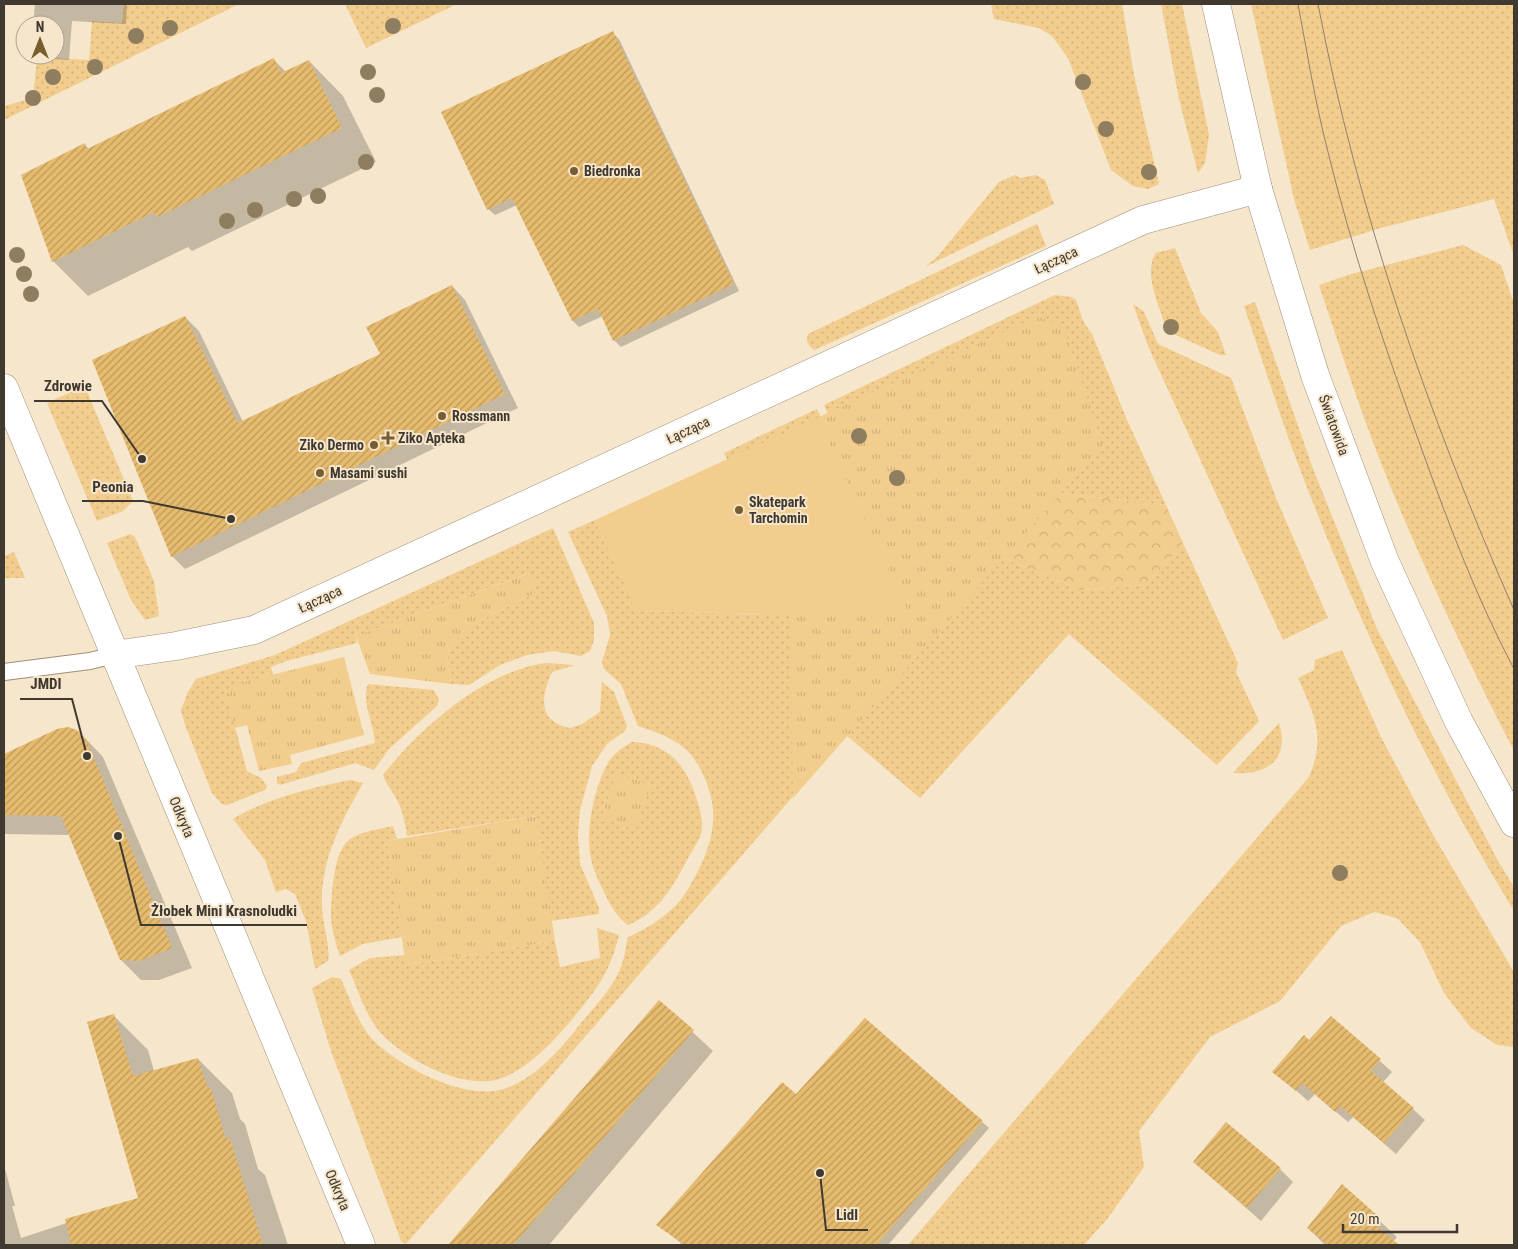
<svg xmlns="http://www.w3.org/2000/svg" width="1518" height="1249" viewBox="0 0 1518 1249" font-family="'Roboto Condensed',sans-serif">
  <style>
    .grass { fill: url(#grass-dots) }
    .forest { fill: url(#forest-crowns) }
    .park { fill: url(#park-tufts) }
    .garden { fill: #f2cd8d }
    .shadow { fill: #0003 }
    .building { fill: url(#building-hatch) }
    .lines { fill: none; stroke-linecap: round; stroke-linejoin: round }
    .service-casing { stroke: #9e8f77; stroke-width: 18 }
    .minor-casing { stroke: #9e8f77; stroke-width: 29 }
    .tertiary-casing { stroke: #9e8f77; stroke-width: 29 }
    .service { stroke: #fff; stroke-width: 16 }
    .minor { stroke: #fff; stroke-width: 28 }
    .tertiary { stroke: #fff; stroke-width: 28 }
    .tram { stroke: #8d8372; stroke-width: 1 }
    .tree { fill: #8e7d5e }
    .poi-dot { fill: #775d2f; stroke: #f5e6cc; stroke-width: 2 }
    .labels { text-anchor: middle; stroke-width: 4; stroke-linejoin: round; paint-order: stroke }
    .poi-label { font-size: 14px; font-weight: bold; fill: #40392f; stroke: #f5e6cc; text-anchor: start }
    .street-label { font-size: 14px; fill: #40392f; stroke: #f5e6cc }
    .leader { fill: none; stroke: #40392f; stroke-width: 2 }
    .callout-dot { fill: #40392f; stroke: #f5e6cc; stroke-width: 2 }
    .callout-label { font-size: 15px; text-anchor: middle; font-weight: bold; fill: #40392f; stroke: #f5e6cc; stroke-width: 4; stroke-linejoin: round; paint-order: stroke }
  </style>
  <defs>
    <pattern id="grass-dots" width="8" height="8" patternUnits="userSpaceOnUse" patternTransform="scale(1.25)"><rect width="8" height="8" fill="#f2cd8d"/><path d="M2 2h.1M6 6h.1" fill="none" stroke="#d1b17a" stroke-width="1.8" stroke-linecap="round"/></pattern>
    <pattern id="forest-crowns" width="20" height="18" patternUnits="userSpaceOnUse" patternTransform="scale(1.25)"><rect width="20" height="18" fill="#f2cd8d"/><path d="M2 6a3 3 0 1 1 6 0M12 15a3 3 0 1 1 6 0" fill="none" stroke="#d1b17a"/></pattern>
    <pattern id="park-tufts" width="24" height="20" patternUnits="userSpaceOnUse" patternTransform="scale(1.25)"><rect width="24" height="20" fill="#f2cd8d"/><path d="M3 7l-1-3M5 7V3M7 7l1-3M15 17l-1-3M17 17v-4M19 17l1-3" fill="none" stroke="#d1b17a"/></pattern>
    <pattern id="building-hatch" width="6" height="6" patternUnits="userSpaceOnUse" patternTransform="scale(1.25)"><rect width="6" height="6" fill="#e6bb6e"/><path d="M-1 1l2-2M0 6l6-6M5 7l2-2" fill="none" stroke="#bc995b"/></pattern>
  </defs>
  <rect width="100%" height="100%" fill="#f5e6cc"/>
  <g class="grass">
    <polygon points="124,4 239,4 4,120 4,106 33,98 37,57 89,60 92,21 122,23"/>
    <polygon points="345,4 457,4 366,48"/>
    <polygon points="991,4 1122,4 1134,75 1159,184 1148,189 1133,186 1111,170 1068,58 1052,36 1039,28 994,19"/>
    <polygon points="1161,4 1182,4 1209,135 1205,163 1198,173 1179,99"/>
    <polygon points="1251,4 1514,4 1514,256 1494,199 1381,228 1310,250 1294,199"/>
    <polygon points="1015,175 1020,178 1036,175 1045,180 1054,204 925,267 937,257 999,182"/>
    <path d="M1037,224L1046,246L814,350C807,344 806,342 808,334Z"/>
    <path d="M1463,245L1501,265L1514,304V751C1473,671 1434,590 1399,507C1368,435 1344,360 1319,285L1348,275Z"/>
    <path d="M1175,248L1201,313L1218,332L1226,355H1220L1167,331C1161,309 1142,274 1156,253Z"/>
    <path d="M1055,295L1071,297L1076,300L1083,321L1092,334L1127,420L1166,505L1060,493L1003,558L1080,590L1146,585L1183,543L1238,663L1236,672L1259,721L1217,765L1069,634L920,798L846,735L406,1244L401,1241L330,1048L312,988L332,977L341,979C350,999 358,1024 373,1040C400,1067 465,1101 504,1089C535,1079 562,1048 581,1023C596,1005 615,986 622,964C625,955 626,946 628,937C648,929 673,912 685,894C698,874 711,847 713,823C716,799 702,762 683,747C671,737 653,731 638,726L621,684L604,669L602,662L610,635L607,616L568,532L595,520L637,611L764,614L765,598H882L807,438L747,466L744,456L729,463L724,453L817,409L899,584L906,581L879,519L886,515L903,542L904,556L918,580L919,590V609L916,623L911,634L895,648H882C874,644 871,637 864,632C860,629 851,629 845,629C823,628 807,631 799,654L800,727L792,729V737H799L803,746L798,753L800,763L804,766L815,764L820,750L829,744C833,736 832,729 837,721C845,710 862,708 871,698L998,553L1045,494L1052,465L1085,451C1096,433 1085,414 1080,396C1074,377 1072,347 1053,335C1046,330 1036,328 1027,330C1003,335 916,377 898,395L892,389L829,416L824,405Z"/>
    <path d="M1255,302L1312,466L1377,629L1497,859L1514,887V911C1426,767 1354,613 1295,456C1277,407 1261,356 1244,306Z"/>
    <polygon points="1133,304 1144,312 1158,344 1231,378 1276,498 1328,618 1283,640 1148,346"/>
    <polygon points="82,387 86,389 133,501 123,511 97,521 47,403"/>
    <path d="M553,528L594,623V640L590,651L581,656L554,651L527,655L500,665L469,685L451,684C450,675 446,661 448,653C455,627 515,604 537,592L529,573L356,636L357,643L286,661L271,667L273,675L247,681L226,694L247,771L261,778L267,786L265,790L227,805L222,804L212,793L185,725L181,710L188,692L196,679L275,655Z"/>
    <polygon points="130,534 135,537 154,581 159,616 145,620 131,600 107,543"/>
    <polygon points="14,552 25,578 4,578 4,556"/>
    <path d="M1342,650L1381,737L1432,833L1514,972V1047L1497,1045L1471,1028L1444,993L1420,942L1397,918L1374,912L1341,926L1280,1001L1210,1037L1139,1131L1144,1167L1108,1218L1084,1245H908L1309,777C1326,737 1315,716 1298,678L1314,670L1315,660Z"/>
    <path d="M546,663L575,665L552,672C541,697 537,721 570,728L582,724L600,712L602,682L614,692L627,726L625,731L607,744L592,766L580,810L578,834L580,864L599,908V914L551,921L536,816L407,836C405,823 403,811 397,800C393,791 386,785 383,775C420,728 484,671 546,663Z"/>
    <path d="M368,684L434,690L439,700L437,706L389,749L374,770L355,763L280,785L277,783V777L296,772L301,763L375,743C374,723 361,703 368,684Z"/>
    <path d="M1279,723C1290,760 1267,775 1233,773Z"/>
    <path d="M632,742C669,743 687,767 697,800C700,810 704,824 701,834C698,842 692,851 688,858C673,887 659,912 628,925C617,917 613,909 607,898C601,886 594,872 591,859C585,833 594,788 607,765C612,754 622,748 632,742Z"/>
    <path d="M351,780L363,783C341,822 320,861 322,907C322,921 331,950 328,961L315,969L306,921L295,894L286,889L276,892L265,860L233,819C265,799 314,787 351,780Z"/>
    <path d="M393,826L397,839L387,841L402,937L363,944L340,956C336,944 332,931 331,918C331,900 333,851 349,840C360,831 380,829 393,826Z"/>
    <path d="M597,928L619,935C609,976 595,991 569,1023C551,1044 528,1068 502,1078C465,1092 403,1059 379,1031C365,1014 358,989 349,970L370,958L405,955L407,965L555,941L560,967L600,958Z"/>
  </g>
  <polygon class="forest" points="1060,493 1166,505 1183,543 1146,585 1080,590 1003,558"/>
  <g class="park">
    <polygon points="1038,316 1064,327 1103,445 793,798 790,614 910,617 817,418"/>
    <path d="M530,573L537,592C515,604 456,627 448,653C446,661 450,675 451,684L370,674L356,636Z"/>
    <polygon points="344,657 364,735 290,755 292,764 259,771 247,725 235,728 225,694 247,681"/>
    <polygon points="616,773 651,785 636,830 601,818"/>
    <polygon points="536,816 555,941 406,965 387,841"/>
  </g>
  <polygon class="garden" points="817,418 911,617 636,611 595,520"/>
  <g class="shadow">
    <polygon points="35,4 127,4 126,24 72,21 69,60 38,58 35,55 55,55 55,25 33,25"/>
    <polygon points="612,32 619,39 739,291 621,347 614,340 603,316 579,327 573,321 517,205 495,215 488,209"/>
    <polygon points="274,60 286,72 309,61 343,96 376,162 192,251 188,247 88,296 53,261 85,145 89,149"/>
    <polygon points="452,286 465,300 518,408 185,569 172,556 185,317 199,331 243,422 381,355"/>
    <polygon points="58,730 83,736 103,757 192,968 159,980 141,980 121,960 70,835 4,834 4,755"/>
    <polygon points="659,1001 713,1051 549,1245 449,1245"/>
    <polygon points="113,1015 148,1050 154,1071 198,1059 232,1093 240,1119 245,1124 258,1169 265,1175 288,1245 4,1245 4,1165 15,1206 12,1206 21,1238 140,1199"/>
    <polygon points="1331,1017 1392,1072 1383,1082 1425,1120 1396,1154 1353,1117 1348,1122 1315,1094 1308,1101 1274,1071 1309,1042"/>
    <polygon points="796,1096 982,1122 989,1128 888,1245 679,1245 681,1243 658,1225"/>
    <polygon points="1194,1162 1280,1169 1293,1182 1261,1221"/>
    <polygon points="1342,1186 1397,1237 1393,1242 1396,1245 1325,1245 1308,1228"/>
  </g>
  <g class="building">
    <polygon points="613,31 734,284 613,341 598,309 572,321 512,198 487,210 441,112"/>
    <polygon points="274,58 281,73 309,60 342,128 157,217 154,212 52,262 21,175 85,143 87,149"/>
    <polygon points="452,285 505,394 171,557 92,360 185,316 238,423 380,354 366,327"/>
    <polygon points="68,727 77,730 87,741 172,948 139,961 120,960 61,816 4,815 4,754 57,729"/>
    <polygon points="659,1000 694,1030 545,1208 513,1245 448,1245"/>
    <polygon points="114,1014 133,1076 198,1058 208,1089 211,1088 225,1137 230,1139 263,1245 71,1245 65,1219 138,1198 87,1022"/>
    <polygon points="1331,1016 1381,1059 1371,1071 1414,1108 1384,1143 1340,1106 1335,1112 1302,1083 1296,1091 1272,1072 1304,1035 1309,1040"/>
    <polygon points="865,1018 983,1121 876,1245 685,1245 656,1225 782,1082 796,1094"/>
    <polygon points="1226,1122 1281,1168 1247,1208 1193,1162"/>
    <polygon points="1342,1184 1378,1216 1373,1223 1399,1245 1328,1245 1307,1228"/>
  </g>
  <g class="lines">
    <defs>
      <polyline id="service" points="4,672 90,661 114,655"/>
      <g id="minor">
        <polyline points="4,388 361,1245"/>
        <polyline points="114,655 176,646 254,630 1143,220 1258,189"/>
      </g>
      <polyline id="tertiary" points="1216,4 1258,189 1315,375 1385,562 1459,722 1514,823"/>
    </defs>
    <use href="#service" class="service-casing"/>
    <use href="#minor" class="minor-casing"/>
    <use href="#tertiary" class="tertiary-casing"/>
    <use href="#service" class="service"/>
    <use href="#minor" class="minor"/>
    <use href="#tertiary" class="tertiary"/>
    <g class="tram">
      <path d="M1298,4C1307,52 1315,101 1327,148C1352,251 1386,351 1422,450C1449,525 1477,599 1514,669"/>
      <path d="M1318,4C1358,213 1428,415 1514,610"/>
    </g>
  </g>
  <g class="tree">
    <circle cx="393" cy="26" r="8"/>
    <circle cx="170" cy="28" r="8"/>
    <circle cx="136" cy="36" r="8"/>
    <circle cx="95" cy="67" r="8"/>
    <circle cx="368" cy="72" r="8"/>
    <circle cx="53" cy="77" r="8"/>
    <circle cx="1083" cy="82" r="8"/>
    <circle cx="377" cy="95" r="8"/>
    <circle cx="33" cy="98" r="8"/>
    <circle cx="1106" cy="129" r="8"/>
    <circle cx="366" cy="162" r="8"/>
    <circle cx="1149" cy="172" r="8"/>
    <circle cx="318" cy="196" r="8"/>
    <circle cx="294" cy="199" r="8"/>
    <circle cx="255" cy="210" r="8"/>
    <circle cx="227" cy="221" r="8"/>
    <circle cx="17" cy="255" r="8"/>
    <circle cx="24" cy="274" r="8"/>
    <circle cx="31" cy="294" r="8"/>
    <circle cx="1171" cy="327" r="8"/>
    <circle cx="859" cy="436" r="8"/>
    <circle cx="897" cy="478" r="8"/>
    <circle cx="1340" cy="873" r="8"/>
  </g>
  <g class="poi-dot">
    <circle cx="574" cy="171" r="5"/>
    <circle cx="442" cy="416" r="5"/>
    <path d="M385.5 430.5h5v5h5v5h-5v5h-5v-5h-5v-5h5z"/>
    <circle cx="374" cy="445" r="5"/>
    <circle cx="320" cy="473" r="5"/>
    <circle cx="739" cy="510" r="5"/>
  </g>
  <g class="labels">
    <g class="poi-label">
      <text x="584" y="176">Biedronka</text>
      <text x="452" y="421">Rossmann</text>
      <text x="398" y="443">Ziko Apteka</text>
      <text x="364" y="450" text-anchor="end">Ziko Dermo</text>
      <text x="330" y="478">Masami sushi</text>
      <text x="749" y="507">Skatepark<tspan x="749" dy="16">Tarchomin</tspan></text>
    </g>
    <g class="street-label">
      <text transform="translate(1056 260) rotate(-25)" y="5">Łącząca</text>
      <text transform="translate(1334 425) rotate(70)" y="5">Światowida</text>
      <text transform="translate(688 430) rotate(-25)" y="5">Łącząca</text>
      <text transform="translate(320 599) rotate(-25)" y="5">Łącząca</text>
      <text transform="translate(182 817) rotate(67)" y="5">Odkryta</text>
      <text transform="translate(338 1190) rotate(67)" y="5">Odkryta</text>
    </g>
  </g>
  <path class="leader" d="M142 459L102 401H34M231 519L143 501H82M87 756L72 699H20M118 836L141 925H307M820 1173L826 1230H868"/>
  <g class="callout-dot">
    <circle cx="142" cy="459" r="5"/>
    <circle cx="231" cy="519" r="5"/>
    <circle cx="87" cy="756" r="5"/>
    <circle cx="118" cy="836" r="5"/>
    <circle cx="820" cy="1173" r="5"/>
  </g>
  <g class="callout-label">
    <text x="68" y="391">Zdrowie</text>
    <text x="113" y="492">Peonia</text>
    <text x="46" y="689">JMDI</text>
    <text x="224" y="916">Żłobek Mini Krasnoludki</text>
    <text x="847" y="1220">Lidl</text>
  </g>
  <rect width="1518" height="1249" fill="none" stroke="#40392f" stroke-width="10"/>
  <g transform="translate(40 40)"><circle r="24" fill="#f5e6cc" stroke="#ada18d"/>
  <path d="M0-4L9 19L0 12L-9 19Z" fill="#775d2f"/>
  <text y="-8" font-size="14" font-weight="bold" text-anchor="middle" fill="#40392f">N</text>
  </g>
  <path d="M1343 1224v8h114v-8" fill="none" stroke="#40392f" stroke-width="2.5"/>
  <text x="1350" y="1224" font-size="15" fill="#40392f" stroke="#f5e6cc" stroke-width="4" paint-order="stroke">20 m</text>
</svg>
